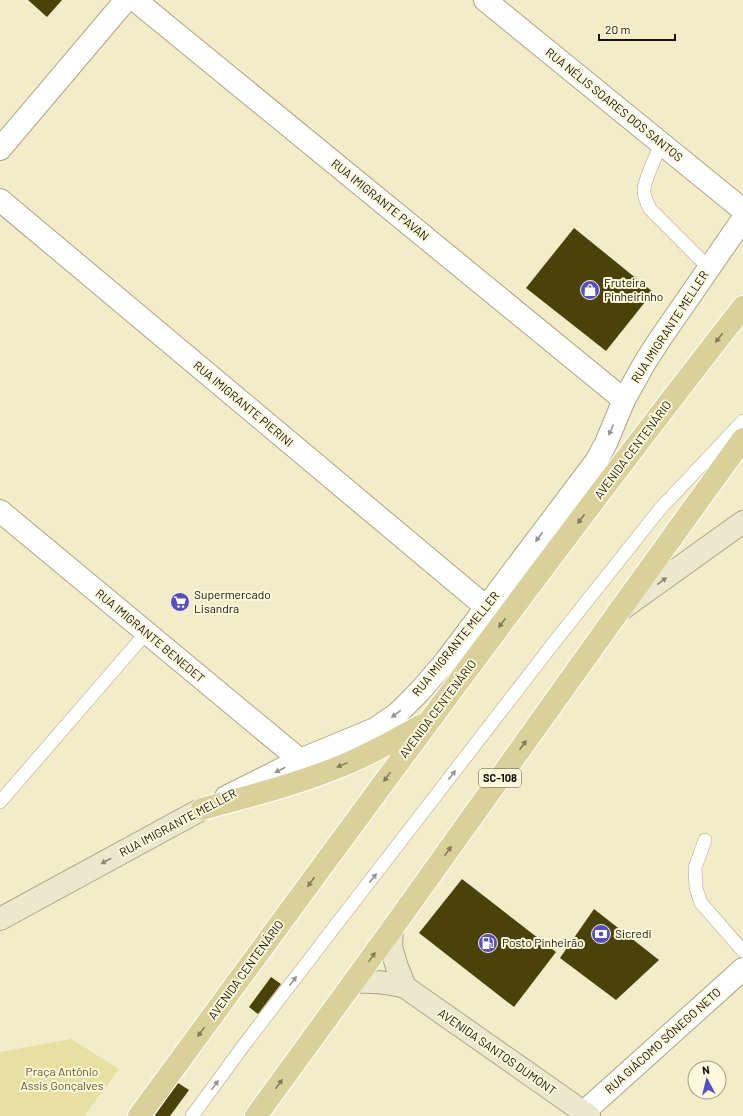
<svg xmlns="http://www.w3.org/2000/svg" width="743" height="1116" viewBox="0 0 743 1116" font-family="Barlow,sans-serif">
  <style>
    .green { fill: #e8dfa2 }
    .building { fill: #4b4209 }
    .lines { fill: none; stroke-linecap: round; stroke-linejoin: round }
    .service-casing { stroke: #aba684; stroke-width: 14 }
    .minor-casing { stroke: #aba684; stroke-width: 24 }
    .tertiary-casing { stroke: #aba684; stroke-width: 24 }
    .secondary-casing { stroke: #aba684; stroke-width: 24 }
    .primary-casing { stroke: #fff; stroke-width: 24 }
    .service { stroke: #fff; stroke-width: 13 }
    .minor { stroke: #fff; stroke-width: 22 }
    .tertiary { stroke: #fff; stroke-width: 22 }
    .secondary { stroke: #ece8cd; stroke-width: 22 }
    .primary { stroke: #dad19a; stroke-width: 22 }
    .oneway { fill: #817c57 }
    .oneway2 { fill: #96958f }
    .oneway3 { fill: #8b8873 }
    .labels { text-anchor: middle; stroke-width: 4; stroke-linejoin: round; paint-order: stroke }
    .shield { fill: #fef9dc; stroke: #5b5846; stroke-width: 1 }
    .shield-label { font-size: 11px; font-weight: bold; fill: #151306 }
    .street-label { font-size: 12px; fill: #151306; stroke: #fef9dc }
    .poi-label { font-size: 12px; fill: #151306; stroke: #fef9dc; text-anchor: start }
    .park-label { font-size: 12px; fill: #615824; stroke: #fef9dc }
  </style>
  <rect width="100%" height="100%" fill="#f2ecc8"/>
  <polygon class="green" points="71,1039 119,1069 84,1116 0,1116 0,1052"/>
  <g class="building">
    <polygon points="28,0 62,0 47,17"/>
    <polygon points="574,228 653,292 606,351 526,288"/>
    <polygon points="462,879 556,952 514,1007 419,933"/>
    <polygon points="594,909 659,960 616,1000 560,958"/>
    <polygon points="271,977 281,984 258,1014 249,1007"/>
    <polygon points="178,1083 189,1090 170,1116 156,1116 155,1115"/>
  </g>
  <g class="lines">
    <defs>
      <g id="service">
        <path d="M661,144C657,155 644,179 644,191C644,197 647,203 650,209L709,268"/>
        <polyline points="0,802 146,633"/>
        <polyline points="705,840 695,868 696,888 701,903 743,951"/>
        <polyline points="192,1116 244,1045 339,921 552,645 660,509 743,421"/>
      </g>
      <g id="minor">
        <polyline points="135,0 624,400"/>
        <polyline points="485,0 743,210"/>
        <polyline points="0,149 126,0"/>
        <polyline points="0,200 486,607"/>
        <polyline points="0,511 300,760"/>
        <polyline points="226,797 300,760 375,729 398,713 420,691 445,662 597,460 606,443 624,400 644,364 660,339 743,219"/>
      </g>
      <polyline id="tertiary" points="583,1113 743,969"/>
      <g id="secondary">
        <polyline points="623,608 743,522"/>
        <polyline points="0,919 202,809"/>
        <polyline points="392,929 391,947 397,967 405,987"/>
        <path d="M354,982C374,981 385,982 405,987L589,1116"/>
      </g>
      <g id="primary">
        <path d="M202,809C250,796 299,784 346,764C372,753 397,739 422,725"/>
        <path d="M139,1116C338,845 536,572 743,307"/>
        <polyline points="256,1116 392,929 619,611 743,439"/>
      </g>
    </defs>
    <use href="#service" class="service-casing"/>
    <use href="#minor" class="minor-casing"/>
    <use href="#tertiary" class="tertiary-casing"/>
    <use href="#secondary" class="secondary-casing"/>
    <use href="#primary" class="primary-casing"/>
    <use href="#service" class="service"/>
    <use href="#minor" class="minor"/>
    <use href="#tertiary" class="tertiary"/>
    <use href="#secondary" class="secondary"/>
    <use href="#primary" class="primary"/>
  </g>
  <defs><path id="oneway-solid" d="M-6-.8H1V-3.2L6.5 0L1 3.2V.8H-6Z"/></defs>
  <g class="oneway">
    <use href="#oneway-solid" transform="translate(719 338) rotate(128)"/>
    <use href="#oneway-solid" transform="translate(581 519) rotate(127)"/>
    <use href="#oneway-solid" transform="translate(502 623) rotate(127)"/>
    <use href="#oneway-solid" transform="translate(523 745) rotate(-54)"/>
    <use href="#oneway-solid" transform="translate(342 765) rotate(158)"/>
    <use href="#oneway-solid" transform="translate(387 777) rotate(126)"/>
    <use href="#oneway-solid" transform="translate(448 851) rotate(-54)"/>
    <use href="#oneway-solid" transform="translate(311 882) rotate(126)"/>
    <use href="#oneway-solid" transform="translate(372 957) rotate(-54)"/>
    <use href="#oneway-solid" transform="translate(201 1032) rotate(126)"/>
    <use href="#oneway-solid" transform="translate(279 1084) rotate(-54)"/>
  </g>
  <g class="oneway2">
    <use href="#oneway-solid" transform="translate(611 430) rotate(113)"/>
    <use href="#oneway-solid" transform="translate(539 537) rotate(127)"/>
    <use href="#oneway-solid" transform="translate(396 714) rotate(143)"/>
    <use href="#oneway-solid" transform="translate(280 770) rotate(153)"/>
    <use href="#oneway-solid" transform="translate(452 775) rotate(-52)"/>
    <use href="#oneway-solid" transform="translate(373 878) rotate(-52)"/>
    <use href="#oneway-solid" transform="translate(293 981) rotate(-53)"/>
    <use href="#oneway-solid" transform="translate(215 1085) rotate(-54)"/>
  </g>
  <g class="oneway3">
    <use href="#oneway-solid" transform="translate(662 581) rotate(-36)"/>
    <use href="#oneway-solid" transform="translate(106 861) rotate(151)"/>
  </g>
  <defs>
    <symbol id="shop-disc" viewBox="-11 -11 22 22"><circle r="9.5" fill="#564ec6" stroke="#fef9dc"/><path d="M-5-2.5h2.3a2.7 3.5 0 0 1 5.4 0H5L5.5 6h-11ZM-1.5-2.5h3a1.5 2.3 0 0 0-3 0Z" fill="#fff"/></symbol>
    <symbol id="supermarket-disc" viewBox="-11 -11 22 22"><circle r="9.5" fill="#564ec6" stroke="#fef9dc"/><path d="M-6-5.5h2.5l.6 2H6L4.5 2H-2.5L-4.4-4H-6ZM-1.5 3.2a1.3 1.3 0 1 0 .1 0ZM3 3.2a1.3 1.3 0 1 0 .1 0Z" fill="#fff"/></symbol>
    <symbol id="bank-disc" viewBox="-11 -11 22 22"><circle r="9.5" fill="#564ec6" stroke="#fef9dc"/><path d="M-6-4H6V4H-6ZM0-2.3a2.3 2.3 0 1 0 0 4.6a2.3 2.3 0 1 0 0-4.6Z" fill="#fff"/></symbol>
    <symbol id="fuel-disc" viewBox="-11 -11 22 22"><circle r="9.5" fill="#564ec6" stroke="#fef9dc"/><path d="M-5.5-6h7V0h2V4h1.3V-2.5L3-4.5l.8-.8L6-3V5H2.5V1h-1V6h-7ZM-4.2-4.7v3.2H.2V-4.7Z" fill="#fff"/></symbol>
  </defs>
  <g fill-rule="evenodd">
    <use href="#shop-disc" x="579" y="279" width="22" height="22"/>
    <use href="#supermarket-disc" x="169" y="591" width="22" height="22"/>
    <use href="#bank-disc" x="590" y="923" width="22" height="22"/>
    <use href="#fuel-disc" x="477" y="932" width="22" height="22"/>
  </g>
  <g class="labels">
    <rect class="shield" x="479" y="769" width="42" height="18" rx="3"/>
    <g class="shield-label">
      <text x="500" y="782">SC-108</text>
    </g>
    <g class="street-label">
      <text transform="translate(614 105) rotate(39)" y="4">RUA NÉLIS SOARES DOS SANTOS</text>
      <text transform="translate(380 200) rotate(39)" y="4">RUA IMIGRANTE PAVAN</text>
      <text transform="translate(670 327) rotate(-57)" y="4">RUA IMIGRANTE MELLER</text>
      <text transform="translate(243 404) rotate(40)" y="4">RUA IMIGRANTE PIERINI</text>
      <text transform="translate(633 450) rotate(-53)" y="4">AVENIDA CENTENÁRIO</text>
      <text transform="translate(150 636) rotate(40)" y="4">RUA IMIGRANTE BENEDET</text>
      <text transform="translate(456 644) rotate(-51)" y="4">RUA IMIGRANTE MELLER</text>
      <text transform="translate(438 709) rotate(-53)" y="4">AVENIDA CENTENÁRIO</text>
      <text transform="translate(178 823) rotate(-28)" y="4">RUA IMIGRANTE MELLER</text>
      <text transform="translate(246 970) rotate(-54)" y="4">AVENIDA CENTENÁRIO</text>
      <text transform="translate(663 1041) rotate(-42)" y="4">RUA GIÁCOMO SÔNEGO NETO</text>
      <text transform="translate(497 1052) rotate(35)" y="4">AVENIDA SANTOS DUMONT</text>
    </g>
    <g class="poi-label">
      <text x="604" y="287">Fruteira<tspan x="604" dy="14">Pinheirinho</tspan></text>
      <text x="194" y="599">Supermercado<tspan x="194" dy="14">Lisandra</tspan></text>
      <text x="615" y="938">Sicredi</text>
      <text x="502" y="947">Posto Pinheirão</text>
    </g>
    <g class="park-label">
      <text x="62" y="1076">Praça Antônio<tspan x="62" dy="14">Assis Gonçalves</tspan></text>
    </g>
  </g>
  <g transform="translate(707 1080) rotate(353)"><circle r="19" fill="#fef9dc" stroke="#a19d86"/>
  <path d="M0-3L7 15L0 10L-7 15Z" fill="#564ec6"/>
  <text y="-6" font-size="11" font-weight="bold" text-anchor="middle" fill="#151306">N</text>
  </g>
  <path d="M599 34v6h76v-6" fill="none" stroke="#151306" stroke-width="2"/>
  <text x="605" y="34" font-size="12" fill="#151306" stroke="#fef9dc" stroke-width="3" paint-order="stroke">20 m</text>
</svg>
